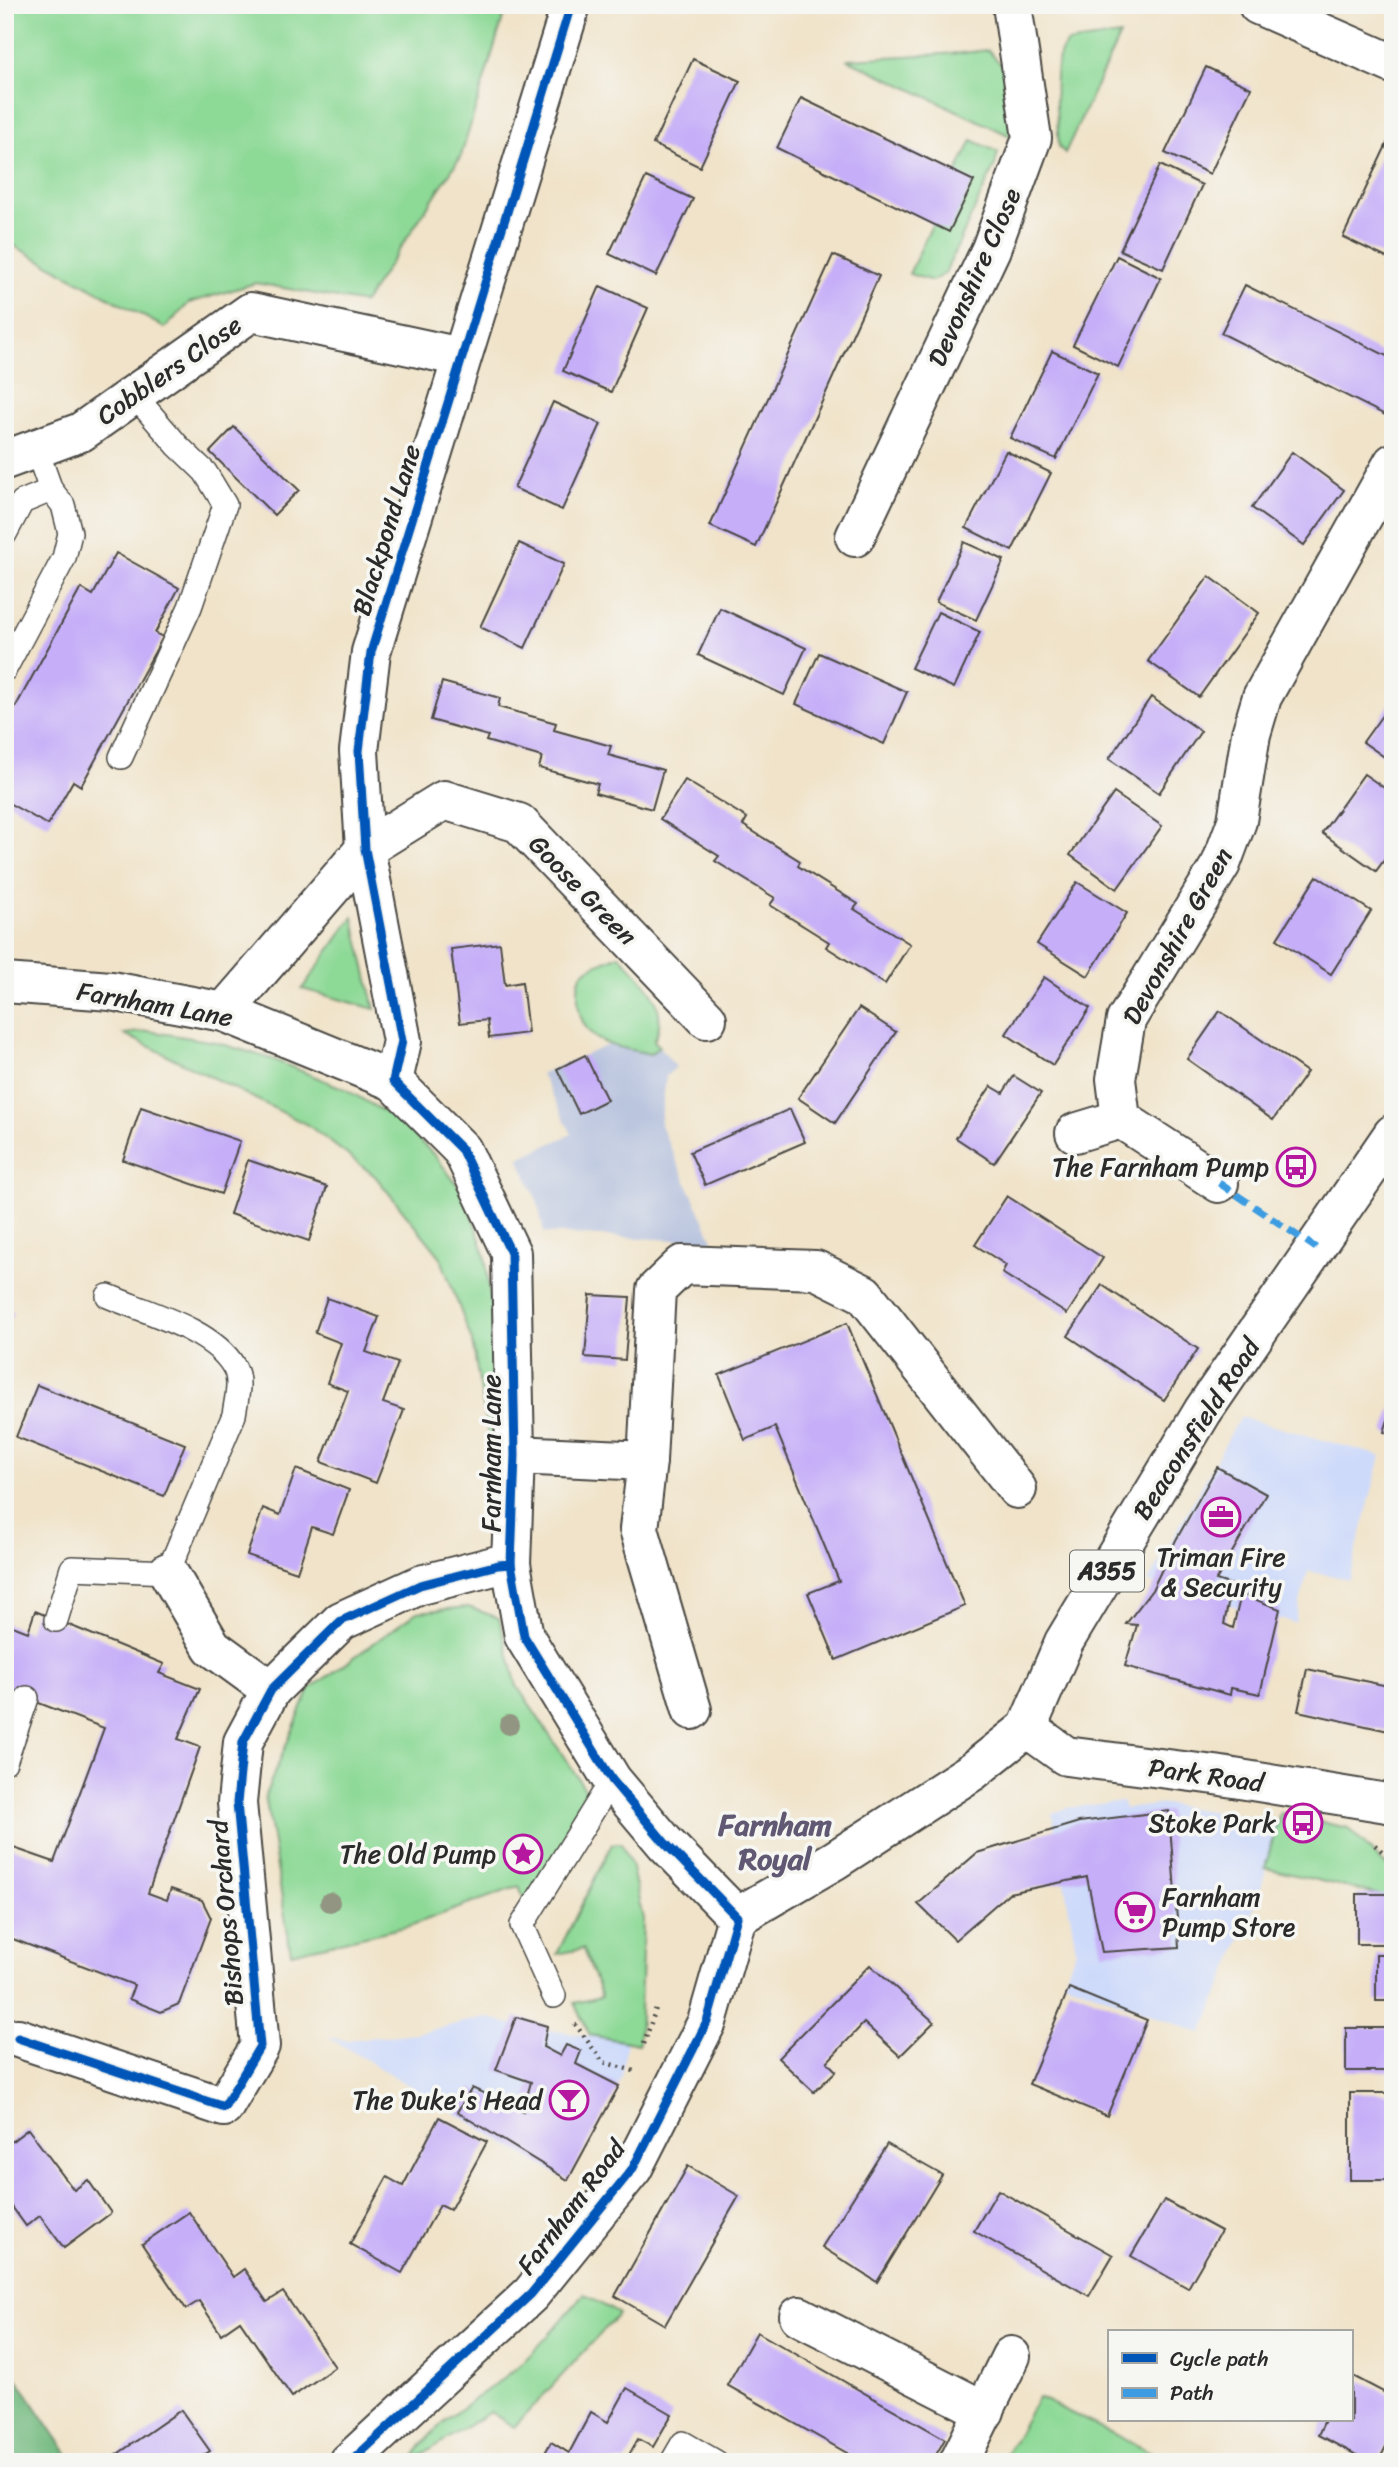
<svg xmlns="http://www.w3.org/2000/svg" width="1398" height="2467" viewBox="0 0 1398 2467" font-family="Sriracha,sans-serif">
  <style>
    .built { fill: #cedafa }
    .industrial { fill: #b9c4de }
    .green { fill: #8dd996; stroke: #5c8260; stroke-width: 2 }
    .forest { fill: #72b97f; stroke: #4e7255; stroke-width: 2 }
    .building { fill: #c6aff8 }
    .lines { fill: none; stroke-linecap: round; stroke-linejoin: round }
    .lane-casing { stroke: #494743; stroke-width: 26 }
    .street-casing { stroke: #494743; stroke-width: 42 }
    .secondary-casing { stroke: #494743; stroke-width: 42 }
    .primary-casing { stroke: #494743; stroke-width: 42 }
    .path { stroke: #494743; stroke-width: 4.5; stroke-dasharray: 2 5; stroke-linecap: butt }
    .lane { stroke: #fff; stroke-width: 23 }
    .street { stroke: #fff; stroke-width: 38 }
    .secondary { stroke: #fff; stroke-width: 38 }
    .primary { stroke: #fff; stroke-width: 38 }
    .quiet { stroke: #3d9ce1; stroke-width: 7; stroke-dasharray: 14 7; stroke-linecap: butt }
    .cycleway-casing { stroke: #f6f6f2; stroke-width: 13 }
    .cycleway { stroke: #0057b8; stroke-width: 9 }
    .tree { fill: #919581 }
    .labels { text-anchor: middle; stroke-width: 7; stroke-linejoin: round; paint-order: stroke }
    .shield { fill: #f6f6f2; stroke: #686867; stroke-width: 2 }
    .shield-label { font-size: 24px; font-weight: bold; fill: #2b2b2b }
    .street-label { font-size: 26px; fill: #2b2b2b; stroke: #f6f6f2 }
    .poi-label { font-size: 26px; fill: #2b2b2b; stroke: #f6f6f2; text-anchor: end }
    .quarter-label { font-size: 30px; font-weight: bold; fill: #615973; stroke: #f6f6f2 }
  </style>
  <rect width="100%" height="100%" fill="#f6f6f2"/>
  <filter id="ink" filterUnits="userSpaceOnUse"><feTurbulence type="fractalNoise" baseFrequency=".0143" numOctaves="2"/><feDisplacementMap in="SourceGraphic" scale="14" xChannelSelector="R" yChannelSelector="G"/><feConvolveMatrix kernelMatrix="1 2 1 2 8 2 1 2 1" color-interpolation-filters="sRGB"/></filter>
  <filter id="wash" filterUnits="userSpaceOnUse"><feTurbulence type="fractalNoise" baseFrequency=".00686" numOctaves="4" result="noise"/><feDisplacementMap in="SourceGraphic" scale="28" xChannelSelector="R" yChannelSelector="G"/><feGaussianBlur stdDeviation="1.57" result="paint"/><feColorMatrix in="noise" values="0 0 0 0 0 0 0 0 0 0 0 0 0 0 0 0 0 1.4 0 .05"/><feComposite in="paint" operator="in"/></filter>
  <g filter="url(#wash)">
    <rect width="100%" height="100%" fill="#f0e3c9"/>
    <g class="built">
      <polygon points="1240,1417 1381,1456 1349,1579 1308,1571 1295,1623 1148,1582"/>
      <polygon points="1123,1801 1124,1809 1165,1804 1279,1822 1258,1898 1202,2034 1064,1981 1076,1949 1052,1814 1066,1808"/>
      <polygon points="486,2017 510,2024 627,2042 621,2078 563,2178 328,2037 346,2040 417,2033"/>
    </g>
    <polygon class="industrial" points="608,1045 651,1054 659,1046 676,1067 666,1076 660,1125 714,1242 544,1233 538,1203 519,1158 572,1134 541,1074"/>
    <g class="green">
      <polygon points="5,5 507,5 461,156 364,303 256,283 189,303 165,328 5,241"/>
      <path d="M1120,35L1065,153L1059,147C1058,120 1048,63 1067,43Z"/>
      <polygon points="988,50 1010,74 1017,139 847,59 962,53"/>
      <polygon points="972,140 998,152 995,165 945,273 932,281 909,274"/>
      <polygon points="353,917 375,1009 302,989"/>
      <path d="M619,955C642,979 672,1005 654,1041L659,1046L651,1054C614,1046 579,1045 578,998C578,990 577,979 584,972C592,965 609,960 619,955Z"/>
      <polygon points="148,1031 215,1042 272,1059 345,1089 401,1122 436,1157 465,1195 485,1255 495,1337 498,1492 472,1341 440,1256 375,1176 308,1125 124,1034"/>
      <polygon points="468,1607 499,1618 517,1686 590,1796 529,1910 519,1886 409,1926 291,1953 265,1795 310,1689 417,1612"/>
      <polygon points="1280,1813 1348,1828 1393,1873 1393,1898 1265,1868"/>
      <polygon points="621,1843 631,1864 643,1919 639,2044 590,2035 574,2003 602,1997 583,1949 557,1954 612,1844"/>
      <path d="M584,2294L619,2314L514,2427L490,2412L411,2462C433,2420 479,2399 515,2369C540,2348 562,2319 584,2294Z"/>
      <polygon points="1038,2397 1171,2462 1002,2462"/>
    </g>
    <polygon class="forest" points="5,2361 73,2462 5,2462"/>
    <g id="blocks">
      <g class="building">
        <polygon points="693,59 740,81 700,167 653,144"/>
        <polygon points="1206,67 1251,88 1210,174 1165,153"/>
        <polygon points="801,98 974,181 949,232 777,148"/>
        <polygon points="1391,135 1393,136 1391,260 1343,237"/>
        <polygon points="1160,165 1202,185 1163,269 1120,250"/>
        <polygon points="646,177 693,199 656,276 609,254"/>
        <polygon points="833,255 879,276 756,547 710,526"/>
        <polygon points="1117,256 1161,278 1118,367 1073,345"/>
        <polygon points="1245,285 1393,359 1393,419 1221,333"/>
        <polygon points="600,286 648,308 611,392 563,371"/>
        <polygon points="1052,351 1098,373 1056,459 1010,438"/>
        <polygon points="553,402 601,424 562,510 514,488"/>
        <polygon points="234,427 299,490 274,515 210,452"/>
        <polygon points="1006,451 1051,473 1012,551 966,528"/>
        <polygon points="1292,452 1344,490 1304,545 1252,508"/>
        <polygon points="964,542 1004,560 976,620 936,602"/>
        <polygon points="519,543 564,564 525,648 480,627"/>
        <polygon points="116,553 179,588 155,633 163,637 81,786 73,781 48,825 5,801 5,750 8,745 5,743 5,726 81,588 93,595"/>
        <polygon points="1209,576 1259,613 1199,697 1148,661"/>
        <polygon points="720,608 806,648 784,695 698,655"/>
        <polygon points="938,612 980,632 954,688 911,668"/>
        <polygon points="819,653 907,692 884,744 796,704"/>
        <polygon points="442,682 500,698 498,707 556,723 554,730 611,746 608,755 663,770 652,809 595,793 598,784 539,768 542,757 486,741 488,736 431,720"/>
        <polygon points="1151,697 1201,731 1159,793 1109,759"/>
        <polygon points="1393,700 1393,763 1363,742"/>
        <polygon points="1364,774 1393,794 1393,848 1376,871 1322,833"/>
        <polygon points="685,780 747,818 743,825 800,861 798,866 858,904 854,909 910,944 885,984 826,947 829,942 770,905 775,898 715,861 719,856 660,819"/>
        <polygon points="1114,793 1162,826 1117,889 1070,855"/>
        <polygon points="1317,876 1371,911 1331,974 1277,939"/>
        <polygon points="1077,882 1127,913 1088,976 1037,944"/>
        <polygon points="500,943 505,985 522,982 528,1033 489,1038 487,1020 460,1023 451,949"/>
        <polygon points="1044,977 1090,1008 1053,1065 1006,1034"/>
        <polygon points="859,1008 896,1032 835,1123 798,1098"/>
        <polygon points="1220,1011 1307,1072 1273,1120 1187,1059"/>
        <polygon points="585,1055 607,1100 579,1114 557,1069"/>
        <polygon points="1014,1076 1041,1093 994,1163 956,1138 991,1086 1003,1093"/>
        <polygon points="141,1107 240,1141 221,1194 123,1160"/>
        <polygon points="790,1109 805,1142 705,1185 690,1152"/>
        <polygon points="248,1160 327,1187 309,1241 230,1214"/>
        <polygon points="1007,1196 1103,1258 1067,1314 1002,1273 1006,1265 975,1245"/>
        <polygon points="1102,1285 1198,1349 1164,1400 1068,1336"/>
        <polygon points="590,1295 630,1297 625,1360 585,1357"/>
        <polygon points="327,1298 379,1317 366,1352 398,1363 383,1403 404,1410 376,1483 321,1462 348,1391 327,1383 341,1343 315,1333"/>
        <polygon points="5,1309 14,1312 5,1332"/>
        <polygon points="847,1323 965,1606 836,1660 808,1593 839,1581 775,1427 745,1440 719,1375"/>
        <polygon points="37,1385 185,1444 164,1496 16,1437"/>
        <polygon points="1392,1408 1393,1408 1393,1436 1384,1432"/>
        <polygon points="1217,1467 1266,1494 1216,1580 1232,1585 1224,1624 1233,1628 1241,1594 1280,1609 1260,1694 1231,1688 1230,1695 1125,1666 1137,1625 1126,1624 1152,1590 1176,1540"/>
        <polygon points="296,1469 349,1490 333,1534 312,1527 297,1572 247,1555 263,1508 280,1515"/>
        <polygon points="35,1611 164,1664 159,1673 200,1689 178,1739 200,1747 148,1893 167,1900 171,1889 202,1900 211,1918 179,2004 161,2012 129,1999 134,1985 5,1936 5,1845 54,1862 104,1728 5,1690 5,1623 28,1632"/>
        <polygon points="1307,1669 1393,1687 1393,1732 1298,1711"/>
        <polygon points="1169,1811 1179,1947 1102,1952 1087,1877 1009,1893 955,1940 918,1904 977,1853 1079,1822"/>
        <polygon points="532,1840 540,1853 532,1868 517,1869 509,1855 515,1842"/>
        <rect x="1357" y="1894" width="36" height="50"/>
        <rect x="1376" y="1954" width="17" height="47"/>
        <polygon points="870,1965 934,2022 900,2056 864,2023 827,2062 836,2071 814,2092 778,2058"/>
        <polygon points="1069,1988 1147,2020 1107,2116 1029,2084"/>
        <polygon points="516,2017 547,2026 543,2047 560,2056 566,2045 581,2051 576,2064 619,2086 568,2180 457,2112 472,2088 523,2111 531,2082 496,2070"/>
        <rect x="1346" y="2028" width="47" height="43"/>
        <rect x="1350" y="2093" width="43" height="87"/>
        <polygon points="439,2117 487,2142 450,2210 440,2205 402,2273 350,2244 387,2177 403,2186"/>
        <polygon points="28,2129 74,2190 88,2180 111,2213 64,2248 40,2216 26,2226 5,2197 5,2142 7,2145"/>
        <polygon points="887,2144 942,2175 877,2282 822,2247"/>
        <polygon points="688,2166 739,2196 665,2325 615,2296"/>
        <polygon points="998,2190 1113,2255 1089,2296 974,2231"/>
        <polygon points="1164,2200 1221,2231 1188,2288 1131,2256"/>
        <polygon points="189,2212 233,2277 244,2269 267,2302 283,2292 335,2367 292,2397 240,2321 221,2334 199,2301 186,2309 142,2244"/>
        <polygon points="757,2332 945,2439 932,2462 863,2462 727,2385"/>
        <polygon points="1351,2375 1393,2397 1393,2433 1378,2462 1370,2462 1318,2435 1325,2420 1351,2420"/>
        <polygon points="627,2388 672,2414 653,2447 638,2439 625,2462 540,2462 551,2442 569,2453 591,2412 608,2422"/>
        <polygon points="181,2410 210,2451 193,2462 106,2462"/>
      </g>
    </g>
  </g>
  <g filter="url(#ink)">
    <use href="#blocks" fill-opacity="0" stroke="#494743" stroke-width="2"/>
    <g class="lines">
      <defs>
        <g id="lane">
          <polyline points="5,534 22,502 51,490"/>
          <polyline points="5,669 64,558 70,533 63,505 51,490 36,448"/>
          <polyline points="121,757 190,607 225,505 205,472 178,446 134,395"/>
          <path d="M56,1620L72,1568L168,1572L234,1415C236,1400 242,1381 234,1367C214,1330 145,1312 108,1296"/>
          <polyline points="5,1762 27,1698"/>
          <polyline points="554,1996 522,1925 612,1780"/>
          <polyline points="672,2462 683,2443 716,2462"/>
        </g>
        <g id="street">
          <polyline points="1258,5 1393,64"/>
          <polyline points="5,460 81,432 251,312 461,357"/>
          <polyline points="855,537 991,249 1032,138 1012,5"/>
          <polyline points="224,1012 365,849 444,800 519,823 707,1019"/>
          <polyline points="393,1081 402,1041 365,849 359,751 371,652 571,5"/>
          <polyline points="1075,1133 1121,1119"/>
          <polyline points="1219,1183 1121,1119 1116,1079 1126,1020 1221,864 1237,821 1251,734 1262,697 1393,463"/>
          <polyline points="515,1455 647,1461"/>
          <polyline points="168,1572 212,1647 271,1690"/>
          <polyline points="692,1710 639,1529 647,1461 656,1290 682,1265 816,1270 864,1294 1017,1489"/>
          <polyline points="18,2038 224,2107 260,2046 237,1803 243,1742 271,1690 341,1621 420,1585 498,1565 511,1564"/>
          <polyline points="799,2316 985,2411"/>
          <polyline points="959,2462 1011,2356"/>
        </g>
        <g id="secondary">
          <polyline points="5,983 111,991 224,1012 393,1081 462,1150 511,1253 515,1455 511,1564 524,1636 612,1780 665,1843 737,1917"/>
          <polyline points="1027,1728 1066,1756 1215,1775 1393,1804"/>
        </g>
        <polyline id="primary" points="349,2462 531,2294 633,2168 707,2022 737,1917 835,1860 973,1771 1027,1728 1064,1642 1203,1411 1393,1134"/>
      </defs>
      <use href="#lane" class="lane-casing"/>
      <use href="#street" class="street-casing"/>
      <use href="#secondary" class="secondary-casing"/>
      <use href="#primary" class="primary-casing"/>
      <g class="path">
        <polyline points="1375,1845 1393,1861"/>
        <polyline points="575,2024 603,2062 634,2071"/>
        <polyline points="644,2044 657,2005"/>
      </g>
      <use href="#lane" class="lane"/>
      <use href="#street" class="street"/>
      <use href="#secondary" class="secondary"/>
      <use href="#primary" class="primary"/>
      <polyline class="quiet" points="1219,1183 1316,1248"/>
      <defs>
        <g id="cycleway">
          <polyline points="18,2038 224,2107 260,2046 237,1803 243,1742 271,1690 341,1621 420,1585 498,1565 511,1564"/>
          <polyline points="354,2462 355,2458 531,2294 633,2168 707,2022 737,1917 665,1843 612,1780 524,1636 511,1564 515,1455 511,1253 462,1150 393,1081 402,1041 365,849 359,751 371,652 571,5"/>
        </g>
      </defs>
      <use href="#cycleway" class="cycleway-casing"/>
      <use href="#cycleway" class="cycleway"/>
    </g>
    <g class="tree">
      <circle cx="509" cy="1725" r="10"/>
      <circle cx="401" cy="1855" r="10"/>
      <circle cx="330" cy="1902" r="10"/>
    </g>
  </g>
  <defs>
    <symbol id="bus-ring" viewBox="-11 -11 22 22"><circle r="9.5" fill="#f6f6f2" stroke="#b5179e" stroke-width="1.5"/><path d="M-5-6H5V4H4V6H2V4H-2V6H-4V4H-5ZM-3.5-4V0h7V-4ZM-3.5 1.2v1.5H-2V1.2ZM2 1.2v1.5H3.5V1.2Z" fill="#b5179e"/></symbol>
    <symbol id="office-ring" viewBox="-11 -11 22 22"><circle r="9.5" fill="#f6f6f2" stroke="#b5179e" stroke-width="1.5"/><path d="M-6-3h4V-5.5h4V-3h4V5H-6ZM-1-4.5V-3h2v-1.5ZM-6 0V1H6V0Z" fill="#b5179e"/></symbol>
    <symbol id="sight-ring" viewBox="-11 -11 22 22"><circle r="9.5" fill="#f6f6f2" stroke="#b5179e" stroke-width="1.5"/><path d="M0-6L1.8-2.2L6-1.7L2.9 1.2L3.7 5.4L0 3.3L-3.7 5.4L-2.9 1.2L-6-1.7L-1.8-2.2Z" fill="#b5179e"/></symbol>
    <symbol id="supermarket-ring" viewBox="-11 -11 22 22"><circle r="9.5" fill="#f6f6f2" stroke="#b5179e" stroke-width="1.5"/><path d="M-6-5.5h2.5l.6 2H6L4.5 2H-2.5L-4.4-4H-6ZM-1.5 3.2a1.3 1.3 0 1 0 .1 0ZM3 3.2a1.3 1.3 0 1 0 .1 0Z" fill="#b5179e"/></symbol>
    <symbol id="bar-ring" viewBox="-11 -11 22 22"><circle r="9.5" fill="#f6f6f2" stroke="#b5179e" stroke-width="1.5"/><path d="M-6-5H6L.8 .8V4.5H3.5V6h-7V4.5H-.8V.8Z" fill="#b5179e"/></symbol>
  </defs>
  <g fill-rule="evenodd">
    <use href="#bus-ring" x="1274" y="1145" width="44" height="44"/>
    <use href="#office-ring" x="1199" y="1495" width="44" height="44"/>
    <use href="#bus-ring" x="1281" y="1801" width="44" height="44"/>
    <use href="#sight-ring" x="501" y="1832" width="44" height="44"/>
    <use href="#supermarket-ring" x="1113" y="1890" width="44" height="44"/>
    <use href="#bar-ring" x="547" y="2078" width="44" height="44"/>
  </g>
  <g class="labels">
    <rect class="shield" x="1070" y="1550.5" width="74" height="41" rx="5"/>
    <g class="shield-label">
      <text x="1107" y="1579">A355</text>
    </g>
    <g class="street-label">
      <text transform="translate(974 277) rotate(-66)" y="9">Devonshire Close</text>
      <text transform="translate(169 370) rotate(-35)" y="9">Cobblers Close</text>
      <text transform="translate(386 530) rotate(-73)" y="9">Blackpond Lane</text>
      <text transform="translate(583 890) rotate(46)" y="9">Goose Green</text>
      <text transform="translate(1177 936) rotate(-61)" y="9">Devonshire Green</text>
      <text transform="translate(155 1004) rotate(10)" y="9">Farnham Lane</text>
      <text transform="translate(1196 1429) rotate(-57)" y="9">Beaconsfield Road</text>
      <text transform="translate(491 1453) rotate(-90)" y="9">Farnham Lane</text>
      <text transform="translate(1206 1775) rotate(8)" y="9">Park Road</text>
      <text transform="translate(226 1913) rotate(-95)" y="9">Bishops Orchard</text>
      <text transform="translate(571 2207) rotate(-53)" y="9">Farnham Road</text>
    </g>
    <g class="poi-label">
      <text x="1269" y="1176">The Farnham Pump</text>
      <text x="1221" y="1566" text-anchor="middle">Triman Fire<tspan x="1221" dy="30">&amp; Security</tspan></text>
      <text x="1276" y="1832">Stoke Park</text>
      <text x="496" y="1863">The Old Pump</text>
      <text x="1162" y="1906" text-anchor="start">Farnham<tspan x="1162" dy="30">Pump Store</tspan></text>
      <text x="542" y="2109">The Duke's Head</text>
    </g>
    <g class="quarter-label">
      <text x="775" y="1835">Farnham<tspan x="775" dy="34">Royal</tspan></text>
    </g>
  </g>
  <rect width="1398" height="2467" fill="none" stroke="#f6f6f2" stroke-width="28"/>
  <rect x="1108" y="2330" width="245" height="91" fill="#f6f6f2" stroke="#a5a5a2" stroke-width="2"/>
  <rect x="1122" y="2353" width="35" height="10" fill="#0057b8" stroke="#a5a5a2" stroke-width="2"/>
  <text x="1170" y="2366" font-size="21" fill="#2b2b2b">Cycle path</text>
  <rect x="1122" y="2388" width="35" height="10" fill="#3d9ce1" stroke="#a5a5a2" stroke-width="2"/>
  <text x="1170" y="2400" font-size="21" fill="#2b2b2b">Path</text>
</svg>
